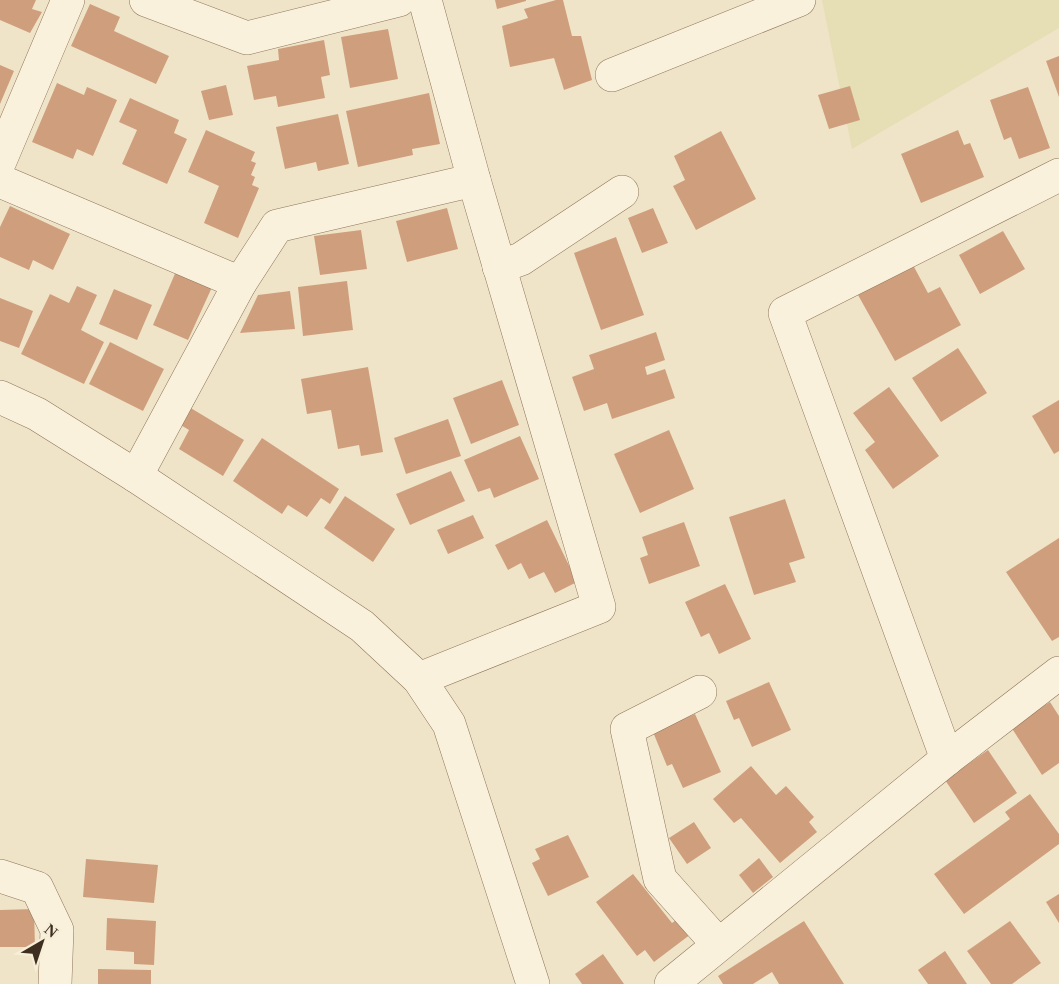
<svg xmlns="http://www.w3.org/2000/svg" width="1059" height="984" viewBox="0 0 1059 984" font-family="Georgia,serif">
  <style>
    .farmland { fill: #e6deb5 }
    .building { fill: #cf9f7d }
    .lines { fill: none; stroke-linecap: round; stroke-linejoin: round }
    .minor-casing { stroke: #8d765c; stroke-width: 34 }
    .minor { stroke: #faf1dc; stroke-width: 33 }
  </style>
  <rect width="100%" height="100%" fill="#f0e4c8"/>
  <polygon class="farmland" points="822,0 1059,0 1059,28 852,149"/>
  <g class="building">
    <polygon points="0,0 36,0 32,9 42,12 30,33 0,20"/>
    <polygon points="495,0 526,0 526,1 497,9"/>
    <polygon points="556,0 563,0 572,36 581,36 592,80 564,90 554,58 510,67 502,26 528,18 524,9"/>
    <polygon points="90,4 120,17 114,31 169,56 156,84 71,46"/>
    <polygon points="388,29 398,79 350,88 341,37"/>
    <polygon points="324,40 330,75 321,77 325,98 278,107 276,96 254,100 247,66 279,60 278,49"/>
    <polygon points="1059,56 1059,97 1046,61"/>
    <polygon points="0,65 14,71 0,104"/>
    <polygon points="57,83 84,95 87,87 117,100 93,156 77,149 73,159 32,142"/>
    <polygon points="226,85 233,115 209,120 201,91"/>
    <polygon points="850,86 860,120 829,129 818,95"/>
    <polygon points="1028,87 1050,148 1019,159 1011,137 1004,140 990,100"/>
    <polygon points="429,93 440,144 412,149 413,155 358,167 346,111"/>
    <polygon points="130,98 179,120 174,133 187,139 167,184 122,164 137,130 119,122"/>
    <polygon points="338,114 349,164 318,171 316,162 285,169 276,127"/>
    <polygon points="206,130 255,152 251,161 256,163 251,175 255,177 252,185 259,188 238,238 204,223 219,186 188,172"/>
    <polygon points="958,130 964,145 970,143 984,177 921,203 901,154"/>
    <polygon points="721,131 756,199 696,230 673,186 685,180 674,156"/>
    <polygon points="10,206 70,234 53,270 33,260 29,270 0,257 0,227"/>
    <polygon points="447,208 458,249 407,262 396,221"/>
    <polygon points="653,208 668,243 642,253 628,218"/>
    <polygon points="361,230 367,269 320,275 314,236"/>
    <polygon points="1003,231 1025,269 980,294 959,255"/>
    <polygon points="616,237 644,315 601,330 574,253"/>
    <polygon points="913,265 928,293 940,287 961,325 895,361 858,295"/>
    <polygon points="177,269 213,285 188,340 153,325"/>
    <polygon points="347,281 353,330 303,336 298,287"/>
    <polygon points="77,286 97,295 81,330 104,342 84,384 21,354 50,294 69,303"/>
    <polygon points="114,289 152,305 137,340 99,324"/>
    <polygon points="290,291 295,329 240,333 258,295"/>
    <polygon points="0,298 33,311 19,348 0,341"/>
    <polygon points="656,332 665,360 645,367 647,375 665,369 675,398 612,419 607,403 584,411 572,377 594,369 589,355"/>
    <polygon points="110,342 164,369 143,411 89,384"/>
    <polygon points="958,348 987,393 941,422 912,378"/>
    <polygon points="368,367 383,452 361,456 359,445 338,449 331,410 307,414 301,379"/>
    <polygon points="502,380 519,425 471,444 453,398"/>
    <polygon points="889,387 939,456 893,489 865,450 875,442 853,413"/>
    <polygon points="1059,400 1059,451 1054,454 1032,416"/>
    <polygon points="189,407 244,440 223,476 179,449 189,430 179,424"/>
    <polygon points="448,419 461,456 406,474 394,438"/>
    <polygon points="669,430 694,489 640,513 614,454"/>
    <polygon points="520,436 539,479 494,498 490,488 478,492 464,460"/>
    <polygon points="262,438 339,489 330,504 321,498 307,517 288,505 282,514 233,481"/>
    <polygon points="451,471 465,501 410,525 396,494"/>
    <polygon points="345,496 395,529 373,562 324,528"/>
    <polygon points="785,499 805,558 789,563 796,582 754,595 729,517"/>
    <polygon points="473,515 484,538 448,554 437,530"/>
    <polygon points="547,520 577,582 555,593 544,572 529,579 521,563 508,570 495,545"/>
    <polygon points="684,522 700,566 649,584 640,558 648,555 642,537"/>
    <polygon points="1059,538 1059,637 1052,641 1006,572"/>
    <polygon points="725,584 751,639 719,654 709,633 701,637 685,602"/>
    <polygon points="769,682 791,730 752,747 739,718 734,720 726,701"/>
    <polygon points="1050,702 1059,716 1059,763 1042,775 1011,727"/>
    <polygon points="695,714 721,772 683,788 672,764 667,766 653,732"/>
    <polygon points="988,750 1017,793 974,823 945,780"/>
    <polygon points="751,766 776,795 786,786 814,817 809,822 817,832 780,863 741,818 734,823 713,799"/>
    <polygon points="1030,794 1059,834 1059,844 964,914 934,874 1010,819 1005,812"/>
    <polygon points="694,822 711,848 687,864 669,838"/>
    <polygon points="568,835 589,877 548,896 532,863 540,859 535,849"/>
    <polygon points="759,858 773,877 753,893 739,875"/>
    <polygon points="86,859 158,865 154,903 83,897"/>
    <polygon points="633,874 672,923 679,918 691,934 654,962 645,950 637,956 596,902"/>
    <polygon points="1059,894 1059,923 1046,902"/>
    <polygon points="34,909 35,947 0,947 0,910"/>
    <polygon points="107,918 156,921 154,965 134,964 134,952 106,950"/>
    <polygon points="804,921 844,984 779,984 772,972 753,984 723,984 718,976"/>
    <polygon points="1010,921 1041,963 1012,984 991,984 967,951"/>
    <polygon points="945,951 967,984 928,984 918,970"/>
    <polygon points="603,954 624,984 582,984 575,974"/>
    <polygon points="98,969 151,970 151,984 98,984"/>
  </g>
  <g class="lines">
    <defs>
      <g id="minor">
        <polyline points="146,0 247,38 399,0"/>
        <polyline points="612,75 799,0"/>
        <polyline points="0,161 68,0"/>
        <polyline points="0,181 240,283"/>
        <polyline points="499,267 521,259 622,192"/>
        <polyline points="0,397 37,414 136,476 362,626 419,679 449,724 533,984"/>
        <polyline points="136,476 240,283 277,226 474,180"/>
        <polyline points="419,679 599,607 474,180 425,0"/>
        <polyline points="700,692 627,729 660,879 718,944"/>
        <polyline points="947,759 785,313 1059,175"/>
        <polyline points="0,876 37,888 57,930 55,984"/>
        <polyline points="671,984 947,759 1059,673"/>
      </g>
    </defs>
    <use href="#minor" class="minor-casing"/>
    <use href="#minor" class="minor"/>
  </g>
  <g transform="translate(42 942) rotate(39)" stroke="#f7eed8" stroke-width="4.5" paint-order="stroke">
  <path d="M0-4.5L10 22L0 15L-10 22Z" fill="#3d2e20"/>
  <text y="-9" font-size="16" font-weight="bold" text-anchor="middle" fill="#3d2e20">N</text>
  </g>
</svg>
